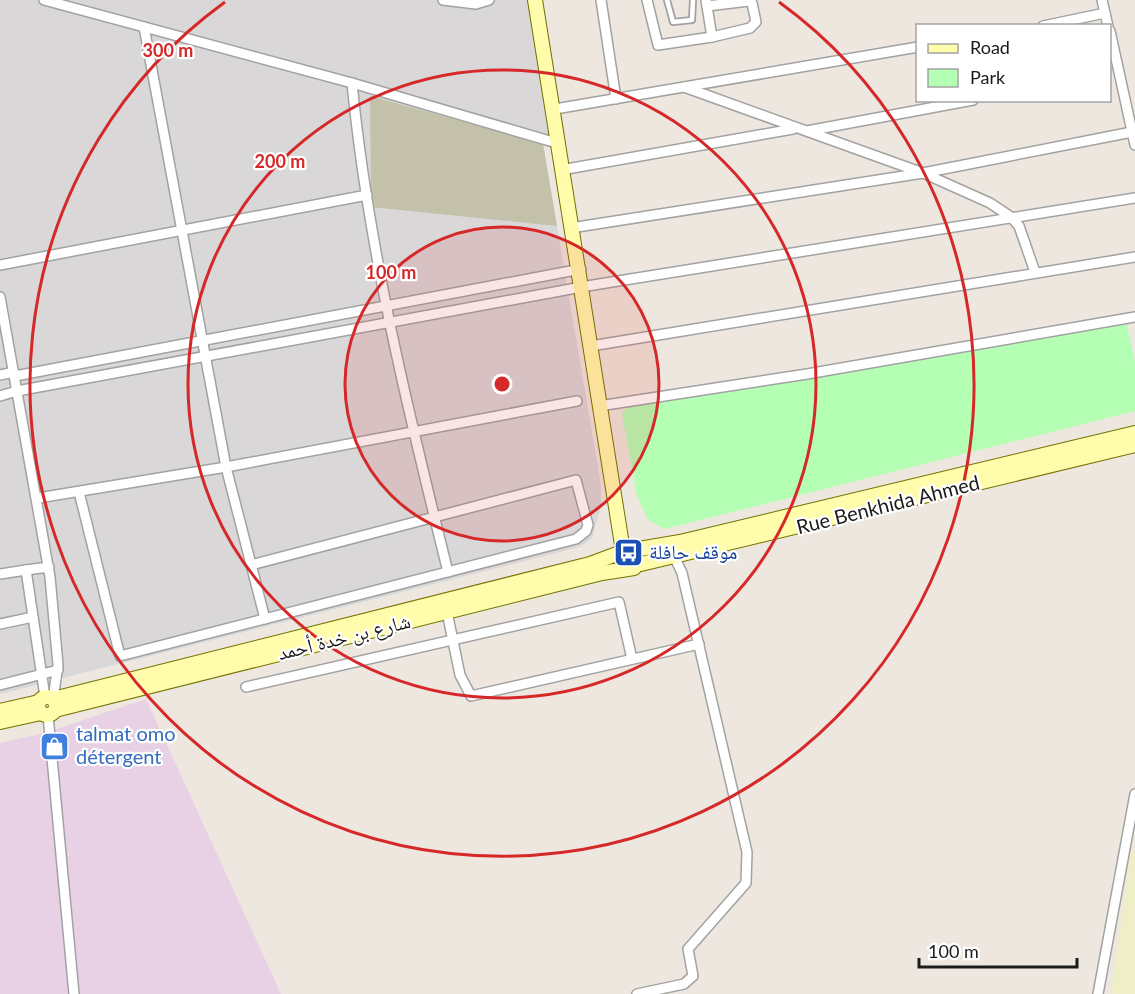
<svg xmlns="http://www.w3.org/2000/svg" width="1135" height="994" viewBox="0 0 1135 994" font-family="Lato,'Noto Naskh Arabic',sans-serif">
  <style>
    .residential { fill: #d9d7d8 }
    .industrial { fill: #e8d0e5 }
    .construction { fill: #c3c1aa }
    .farmland { fill: #efefc7 }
    .park { fill: #b5ffb5 }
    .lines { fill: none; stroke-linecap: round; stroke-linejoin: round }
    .lane-casing { stroke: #a2a2a2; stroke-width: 8 }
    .street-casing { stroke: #a2a2a2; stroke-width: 12 }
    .secondary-casing { stroke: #707300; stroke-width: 16 }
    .lane { stroke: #fff; stroke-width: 4.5 }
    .street { stroke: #fff; stroke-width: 9 }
    .secondary { stroke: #fffcab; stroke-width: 14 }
    .ring { fill: none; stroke: #d62828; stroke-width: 3 }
    .labels { text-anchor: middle; stroke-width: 4.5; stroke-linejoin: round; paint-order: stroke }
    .street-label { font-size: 20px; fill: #1b1b1b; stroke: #fff }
    .transit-label { font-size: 20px; fill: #164399; stroke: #fff; text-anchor: start }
    .shop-label { font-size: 20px; fill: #366cbe; stroke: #fff; text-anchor: start }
    .centre { fill: #d62828; stroke: #fff; stroke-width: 3 }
    .ring-label { font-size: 18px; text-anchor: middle; font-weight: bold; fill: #d62828; stroke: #fff; stroke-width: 4.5; stroke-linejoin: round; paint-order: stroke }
  </style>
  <rect width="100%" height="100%" fill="#eee7df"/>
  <polygon class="residential" points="0,0 543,0 565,135 543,144 601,485 601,507 592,538 580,547 0,694"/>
  <polygon class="industrial" points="146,699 281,994 0,994 0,743 45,733"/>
  <polygon class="construction" points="370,96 543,144 557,226 371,207"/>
  <polygon class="farmland" points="1131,850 1135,851 1135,994 1111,994"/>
  <polygon class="park" points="1126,322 1135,361 1135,411 665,529 648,520 637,496 622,414 628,406"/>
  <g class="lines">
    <defs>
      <polyline id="lane" points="667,0 673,22 692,20 693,0"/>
      <g id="street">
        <polyline points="44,0 352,83 560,144"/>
        <polyline points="443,0 476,4 489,0"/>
        <polyline points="601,0 616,99"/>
        <polyline points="647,0 658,45 712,37 706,0"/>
        <polyline points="1102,0 1108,26"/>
        <polyline points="707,6 749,1 752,3 756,22 750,28 712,37"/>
        <polyline points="1043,26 1105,13"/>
        <polyline points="144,27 226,467 265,619"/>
        <polyline points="1110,31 1135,145"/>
        <path d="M352,83C368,248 408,411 448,572"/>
        <polyline points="684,87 923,173 990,203 1011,217 1019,226 1035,272"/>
        <polyline points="555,109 918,47"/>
        <polyline points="807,131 973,100"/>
        <polyline points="561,170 793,129"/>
        <polyline points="577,227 923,173 1132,132"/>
        <polyline points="0,265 367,195"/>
        <polyline points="0,297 50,577 58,665 53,699"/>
        <polyline points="597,345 1135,257"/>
        <polyline points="0,375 14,372"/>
        <polyline points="15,376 581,269"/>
        <polyline points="0,396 17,391 587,286 1135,198"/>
        <polyline points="599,406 807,374 1135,317"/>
        <polyline points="79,492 120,656 576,539 586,531 588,525 576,480 251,565"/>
        <polyline points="38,498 226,467 577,401"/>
        <polyline points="26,570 49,567"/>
        <polyline points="0,574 26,570 45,697"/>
        <polyline points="447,612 460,675 471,696 699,644"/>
        <polyline points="0,624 33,617"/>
        <polyline points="0,685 58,670"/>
        <polyline points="246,687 619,602 632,659"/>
        <polyline points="48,715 74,994"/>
        <polyline points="637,994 684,984 693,976 688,949 746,883 747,852 682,573 674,556"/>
        <polyline points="1098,994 1135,794"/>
      </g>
      <g id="secondary">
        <polyline points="535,0 623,551"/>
        <polyline points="639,549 680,542 1135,433"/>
        <polyline points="641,564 1135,445"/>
        <circle cx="47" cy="706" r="9"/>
        <polyline points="53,699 590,564 622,552"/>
        <polyline points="55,710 602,573 634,568"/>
        <polyline points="0,711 39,702"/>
        <polyline points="0,722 41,713"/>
      </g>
    </defs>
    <use href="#lane" class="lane-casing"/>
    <use href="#street" class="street-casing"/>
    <use href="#secondary" class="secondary-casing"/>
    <use href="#lane" class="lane"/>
    <use href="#street" class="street"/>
    <use href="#secondary" class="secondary"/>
  </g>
  <circle cx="502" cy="384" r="157" fill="#d62828" fill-opacity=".12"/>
  <g class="ring">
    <circle cx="502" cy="384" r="157"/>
    <circle cx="502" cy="384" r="314"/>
    <path d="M779 2A472 472 0 1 1 225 2"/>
  </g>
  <defs>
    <symbol id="bus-square" viewBox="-11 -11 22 22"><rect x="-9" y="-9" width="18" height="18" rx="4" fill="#1a4fb4" stroke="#fff"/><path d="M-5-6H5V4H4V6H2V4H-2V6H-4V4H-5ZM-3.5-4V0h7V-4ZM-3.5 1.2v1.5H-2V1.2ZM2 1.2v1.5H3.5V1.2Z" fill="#fff"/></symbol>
    <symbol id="shop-square" viewBox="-11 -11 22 22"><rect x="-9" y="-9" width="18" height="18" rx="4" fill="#3f7fe0" stroke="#fff"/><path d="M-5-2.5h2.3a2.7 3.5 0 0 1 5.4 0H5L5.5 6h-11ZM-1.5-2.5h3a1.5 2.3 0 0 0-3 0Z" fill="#fff"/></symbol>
  </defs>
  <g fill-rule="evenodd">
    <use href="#bus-square" x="612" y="536" width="33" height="33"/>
    <use href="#shop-square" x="38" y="730" width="33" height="33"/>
  </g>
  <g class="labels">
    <g class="street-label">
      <text transform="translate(888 505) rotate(-14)" y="7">Rue Benkhida Ahmed</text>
      <text transform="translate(344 637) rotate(-14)" y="7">شارع بن خدة أحمد</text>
    </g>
    <g class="transit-label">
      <text x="649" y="559">موقف حافلة</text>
    </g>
    <g class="shop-label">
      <text x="76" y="741">talmat omo<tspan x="76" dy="23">détergent</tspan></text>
    </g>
  </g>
  <circle cx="502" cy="384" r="9" class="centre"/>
  <g class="ring-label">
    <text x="168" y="57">300 m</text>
    <text x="280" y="168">200 m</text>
    <text x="391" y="279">100 m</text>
  </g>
  <rect x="916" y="24" width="195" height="78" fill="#ffffff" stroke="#a4a4a4" stroke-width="1.5"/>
  <rect x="928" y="44" width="30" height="9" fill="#fffcab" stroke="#a4a4a4" stroke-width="1.5"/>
  <text x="970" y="54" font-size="18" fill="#1b1b1b">Road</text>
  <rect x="928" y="69" width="30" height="18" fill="#b5ffb5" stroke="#a4a4a4" stroke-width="1.5"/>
  <text x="970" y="84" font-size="18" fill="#1b1b1b">Park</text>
  <path d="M919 958v9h158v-9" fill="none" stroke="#1b1b1b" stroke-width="3"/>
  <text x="928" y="958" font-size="18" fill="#1b1b1b" stroke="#ffffff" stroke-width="4.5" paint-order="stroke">100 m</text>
</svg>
